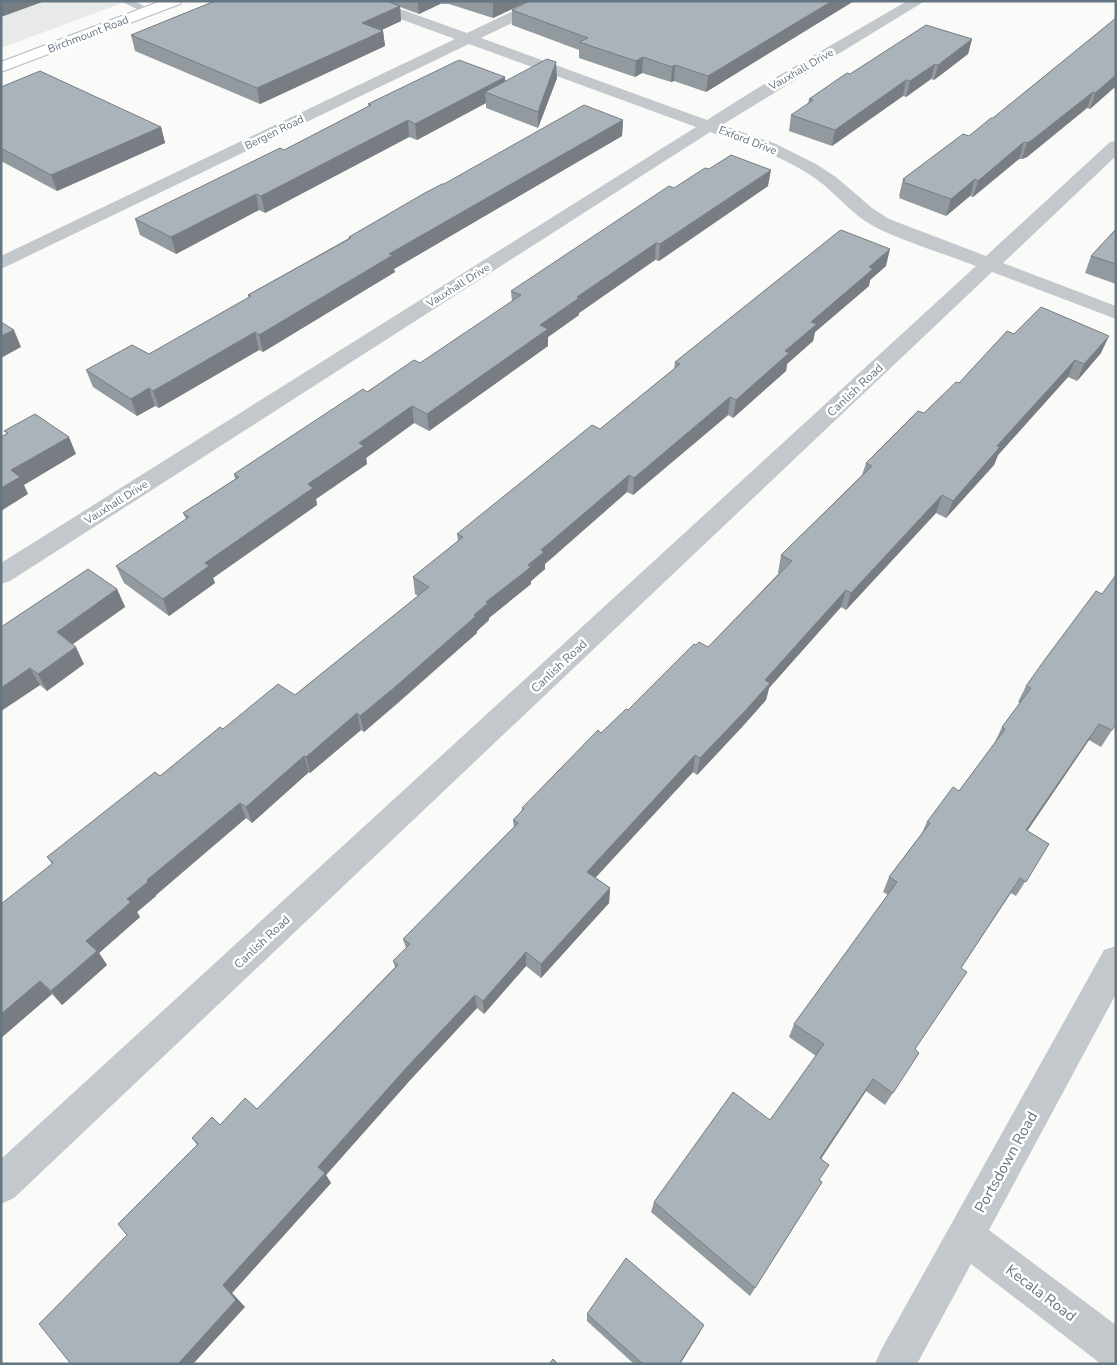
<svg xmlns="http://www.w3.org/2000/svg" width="1117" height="1365" viewBox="0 0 1117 1365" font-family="'Nunito Sans',sans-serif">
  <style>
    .built { fill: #e8e9e9 }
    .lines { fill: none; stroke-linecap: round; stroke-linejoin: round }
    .secondary-casing { stroke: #b3babf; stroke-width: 2 }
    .lane { fill: #c3c8cc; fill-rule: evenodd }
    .street { fill: #c3c8cc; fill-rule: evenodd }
    .secondary { fill: #fff; fill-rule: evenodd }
    .wall { fill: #929a9f }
    .shaded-wall { fill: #777d82 }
    .building { fill: #aab3b9; stroke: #777d82 }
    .labels { text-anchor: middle; stroke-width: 5; stroke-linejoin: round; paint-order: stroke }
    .far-street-label { font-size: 11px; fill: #657683; stroke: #fff }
    .street-label { font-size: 12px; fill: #657683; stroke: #fff }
    .near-street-label { font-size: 15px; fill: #657683; stroke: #fff }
  </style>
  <rect width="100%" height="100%" fill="#fafaf8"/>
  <polygon class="built" points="1,1 128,1 1,48"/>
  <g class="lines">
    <defs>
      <polygon id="secondary" points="161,1 182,1 180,4 1,72 1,62"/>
    </defs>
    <use href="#secondary" class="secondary-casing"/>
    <polygon class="lane" points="120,1 134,1 154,11 153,13 145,13"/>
    <g class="street">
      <path d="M357,1H378L467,33L534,1H553L551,4L481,38L707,120L756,89L907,1H925L722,125L776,144L816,164L836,177L872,208L889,219L986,256L1110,142L1116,141V156L1003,263L1116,306V319L992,272L14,1198L1,1204V1159L976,266C943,253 907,243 875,227C852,215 836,193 816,179C784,156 746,145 710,132L10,581L1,584V563L696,127L469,44L1,269V256L455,39L359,4Z"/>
      <polygon points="1116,946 1116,994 989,1230 1116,1325 1116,1364 1101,1364 971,1264 917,1364 875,1364 881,1350 1104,950"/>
    </g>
    <use href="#secondary" class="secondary"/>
  </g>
  <g class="wall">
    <polygon points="215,1 529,1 493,18 449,4 440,4 419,14 400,7 401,21 382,30 383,31 385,46 260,104 135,51 131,35"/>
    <polygon points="854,1 706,92 674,81 671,82 642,73 635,77 579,58 579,50 512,25 512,10"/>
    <polygon points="1116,18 1116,86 1090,109 1087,108 1027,157 1022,159 1019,159 973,197 970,196 946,216 899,198 900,196 899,196 903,179 969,136 993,118"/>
    <polygon points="972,39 968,54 934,80 931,79 906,97 903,96 832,146 789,131 791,115 808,104 809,99 850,74"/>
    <polygon points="557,78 538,128 486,108 486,103 417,140 409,137 265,213 259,210 176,254 140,235 135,219 284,150 369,106 368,104 505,81"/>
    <polygon points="1,87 161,127 165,143 57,191 1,161"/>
    <polygon points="623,120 622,136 394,269 395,272 263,352 259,350 159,408 155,406 137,416 93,387 86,370 149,354 249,298 248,295 349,238 349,237 444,184"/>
    <polygon points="768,186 659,261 655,260 579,313 579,315 548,337 548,346 429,431 414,423 366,458 367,464 316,499 317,505 213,578 215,583 169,616 124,583 116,566 186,519 183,513 235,479 234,474 367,392 420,363 512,302 511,291 674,188"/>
    <polygon points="1116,229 1116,284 1085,273 1091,256"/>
    <polygon points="886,266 870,280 869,286 815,332 813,341 787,364 786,371 733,418 728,415 633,495 627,492 545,564 545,569 531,581 531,584 489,618 489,620 477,631 477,633 397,704 364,732 361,730 310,773 309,772 252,823 246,818 156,895 156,896 137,912 140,917 99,953 107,965 62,1005 52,994 1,1038 52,864 47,857 160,776 223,729 295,695 418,596 415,594 413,577 458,541 457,534 600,429 674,369 675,362"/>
    <polygon points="1014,334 1101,353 1077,381 1068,377 998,455 994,465 946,518 936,513 846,610 841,607 769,688 766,700 742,727 697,775 693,772 595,877 610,888 609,903 541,978 526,966 484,1014 477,1008 412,1078 326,1175 331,1183 232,1293 245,1307 127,1235 197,1145 192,1138 220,1125 257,1109 395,967 393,961 406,948 403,939 514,827 513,820 522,810 522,808 601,733 628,710 696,645 708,647 779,573 778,573 781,555 862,475 866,463 959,383"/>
    <polygon points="117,589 125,607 72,645 84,664 47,691 40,685 1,711 1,627"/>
    <polygon points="1026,686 1116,724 1101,747 1089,740 1027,831 1049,844 1016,896 1011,893 961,968 915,1049 919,1053 885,1105 866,1091 821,1159 819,1180 822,1182 750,1296 651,1212 654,1202 770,1120 816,1056 789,1037 794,1024 888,895 883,892 889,877 922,833 927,822 959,791 994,744 1002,727 1020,703 1018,702"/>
    <polygon points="587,1314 700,1332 680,1364 634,1364 587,1321"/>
  </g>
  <g class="shaded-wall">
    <polygon points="1,1 45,1 1,17"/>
    <polygon points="418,1 440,1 440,4 419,14"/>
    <polygon points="497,1 529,1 493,18 493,3"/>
    <polygon points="832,1 854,1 706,92 708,76"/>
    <polygon points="400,6 401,21 364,38 362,23"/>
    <polygon points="383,31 385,46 260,104 257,88"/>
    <polygon points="972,39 968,54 934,80 938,65"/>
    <polygon points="643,57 642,73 635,77 636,61"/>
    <polygon points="556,62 557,78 538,128 538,112"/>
    <polygon points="935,64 931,79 906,97 910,81"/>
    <polygon points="675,65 674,81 671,82 672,67"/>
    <polygon points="1116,75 1116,86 1090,109 1095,93"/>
    <polygon points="505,77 506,93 485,92 486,103 417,140 415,124"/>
    <polygon points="906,80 903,96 832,146 835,130"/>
    <polygon points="1093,92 1087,108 1027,157 1022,159 1027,143"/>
    <polygon points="408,120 409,137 265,213 261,196"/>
    <polygon points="623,120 622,136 394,269 395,272 263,352 259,335 389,254"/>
    <polygon points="161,127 165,143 57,191 51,175"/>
    <polygon points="1024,142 1019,159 973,197 978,181"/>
    <polygon points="771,170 768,186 659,261 660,244"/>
    <polygon points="975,179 970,196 946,216 951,199"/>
    <polygon points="256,194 259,210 176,254 171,237"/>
    <polygon points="656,243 655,260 579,313 579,315 548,337 548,346 429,431 427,414 540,325 577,297"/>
    <polygon points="890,249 886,266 870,280 869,286 815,332 813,341 787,364 786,371 733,418 736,400 811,322 869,267"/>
    <polygon points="14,330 21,347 1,358 1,336"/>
    <polygon points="255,332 259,350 159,408 153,391"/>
    <polygon points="1109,336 1101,353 1077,381 1084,364"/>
    <polygon points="1075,360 1068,377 998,455 994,465 946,518 953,501 997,446"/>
    <polygon points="149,388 155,406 137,416 131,399"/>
    <polygon points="730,397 728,415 633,495 634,478"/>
    <polygon points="412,406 414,423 366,458 367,464 316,499 317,505 213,578 215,583 169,616 163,599 205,563 308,484 359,443"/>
    <polygon points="69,437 76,454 24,485 28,494 1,511 1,488 11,470"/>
    <polygon points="629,475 627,492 545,564 545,569 531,581 531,584 489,618 489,620 477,631 477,633 364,732 360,716 474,615 486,602 528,565 541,550"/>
    <polygon points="942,495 936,513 846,610 851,593"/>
    <polygon points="117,589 125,607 65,649 57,632"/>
    <polygon points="846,590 841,607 769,688 766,700 742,727 697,775 700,758 765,680"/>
    <polygon points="76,647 84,664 47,691 38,674"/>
    <polygon points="30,668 40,685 1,711 1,688"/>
    <polygon points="357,713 361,730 310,773 306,757"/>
    <polygon points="1099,724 1089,740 1017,846 1026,830"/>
    <polygon points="695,755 693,772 587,887 587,872"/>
    <polygon points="304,756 309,772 252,823 246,807"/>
    <polygon points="240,803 246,818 156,895 156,896 137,912 140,917 99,953 107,965 62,1005 51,991 86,941 127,899 147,880"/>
    <polygon points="610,888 609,903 541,978 541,964"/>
    <polygon points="526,952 526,966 484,1014 483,1001"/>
    <polygon points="40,981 52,994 1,1038 1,1014"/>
    <polygon points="475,995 477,1008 412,1078 326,1175 331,1183 232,1293 245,1307 193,1364 178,1364 223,1285 318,1167 408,1066"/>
    <polygon points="873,1079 866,1091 814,1169 820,1158"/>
    <polygon points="704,1325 680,1364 679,1364"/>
  </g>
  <g class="building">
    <polygon points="215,1 386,1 400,6 362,23 383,31 257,88 131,35"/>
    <polygon points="487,1 497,1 493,3"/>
    <polygon points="530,1 832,1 708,76 675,65 672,67 643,57 636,61 579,42 588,38 512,10"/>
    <polygon points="1116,18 1116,75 1095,93 1093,92 1032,140 1027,143 1024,142 978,181 975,179 951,199 903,182 905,180 903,179 963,134 969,136 991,118 993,118"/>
    <polygon points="926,25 972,39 938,65 935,64 910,81 906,80 835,130 791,115 813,100 809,99 847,73 850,74"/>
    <polygon points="547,59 556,62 538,112 485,92"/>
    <polygon points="459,60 505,77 415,124 408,120 261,196 256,194 171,237 135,219 280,148 284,150 371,105 368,104"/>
    <polygon points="40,71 161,127 51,175 1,148 1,87"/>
    <polygon points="584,105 623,120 389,254 393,255 259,335 255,332 153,391 149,388 131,399 86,370 132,345 149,354 251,296 248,295 351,238 349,237 423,194 442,184 444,184"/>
    <polygon points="731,155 771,170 660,244 656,243 577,297 579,298 540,325 548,329 427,414 412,406 359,443 364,446 308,484 313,488 205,563 209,566 163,599 116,566 189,517 183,513 239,477 234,474 363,389 367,392 414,360 420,363 521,295 511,291 669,186 674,188 705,168 709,169"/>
    <polygon points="1116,229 1116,264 1091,256"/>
    <polygon points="841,230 890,249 869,267 873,269 811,322 817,324 785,351 789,353 736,400 730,397 634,478 629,475 541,550 544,552 528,565 531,567 486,602 488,603 474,615 476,616 394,688 360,716 357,713 306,757 304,756 246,807 240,803 147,880 148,882 127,899 131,902 86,941 97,951 51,991 40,981 1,1014 1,904 53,863 47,857 155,772 160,776 220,727 223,729 278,684 295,695 429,587 413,577 463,537 457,534 592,425 600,429 680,364 675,362 838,232"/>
    <polygon points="1041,307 1109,336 1084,364 1075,360 997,446 1000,447 953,501 942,495 851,593 846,590 765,680 770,683 745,711 700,758 695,755 587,872 610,888 541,964 526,952 483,1001 475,995 408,1066 318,1167 325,1173 223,1285 236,1300 178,1364 71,1364 39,1324 127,1235 118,1224 198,1144 192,1138 212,1117 220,1125 245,1098 257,1109 398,965 393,961 410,944 403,939 518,823 513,820 524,809 522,808 598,730 601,733 626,709 628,710 694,644 696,645 699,642 708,647 792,561 781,555 872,466 866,463 918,411 924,413 956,382 959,383 1007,331 1014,334"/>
    <polygon points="1,322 14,330 1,336"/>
    <polygon points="35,414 69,437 11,470 20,477 1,488 1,437 8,433 4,431"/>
    <polygon points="88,569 117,589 57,632 76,647 38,674 30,668 1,688 1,627"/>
    <polygon points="1116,575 1116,724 1112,730 1099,724 1026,830 1049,844 1026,882 1020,878 961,968 967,972 915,1049 919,1053 893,1093 873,1079 820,1158 829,1165 819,1180 822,1182 755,1288 654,1202 733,1092 770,1120 824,1044 794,1024 897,882 889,877 930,823 927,822 953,787 959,791 1005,729 1002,727 1031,688 1026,686 1046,658 1096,591 1102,594"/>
    <polygon points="626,1258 704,1325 679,1364 643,1364 587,1314"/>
    <polygon points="553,1359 558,1364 549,1364"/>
  </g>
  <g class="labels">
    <g class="far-street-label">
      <text transform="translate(88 34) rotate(-21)" y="4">Birchmount Road</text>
      <text transform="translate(801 69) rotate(-30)" y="4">Vauxhall Drive</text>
      <text transform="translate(274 132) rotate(-26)" y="4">Bergen Road</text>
      <text transform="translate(748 140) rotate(21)" y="4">Exford Drive</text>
      <text transform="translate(458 285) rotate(-32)" y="4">Vauxhall Drive</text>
      <text transform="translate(116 502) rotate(-32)" y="4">Vauxhall Drive</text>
    </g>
    <g class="street-label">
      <text transform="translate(855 390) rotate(-43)" y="4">Canlish Road</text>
      <text transform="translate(559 666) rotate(-43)" y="4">Canlish Road</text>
      <text transform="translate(262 942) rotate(-43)" y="4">Canlish Road</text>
    </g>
    <g class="near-street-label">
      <text transform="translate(1006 1162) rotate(-61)" y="5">Portsdown Road</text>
      <text transform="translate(1041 1293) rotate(37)" y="5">Kecala Road</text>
    </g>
  </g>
  <rect width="1117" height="1365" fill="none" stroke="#657683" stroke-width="5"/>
</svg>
